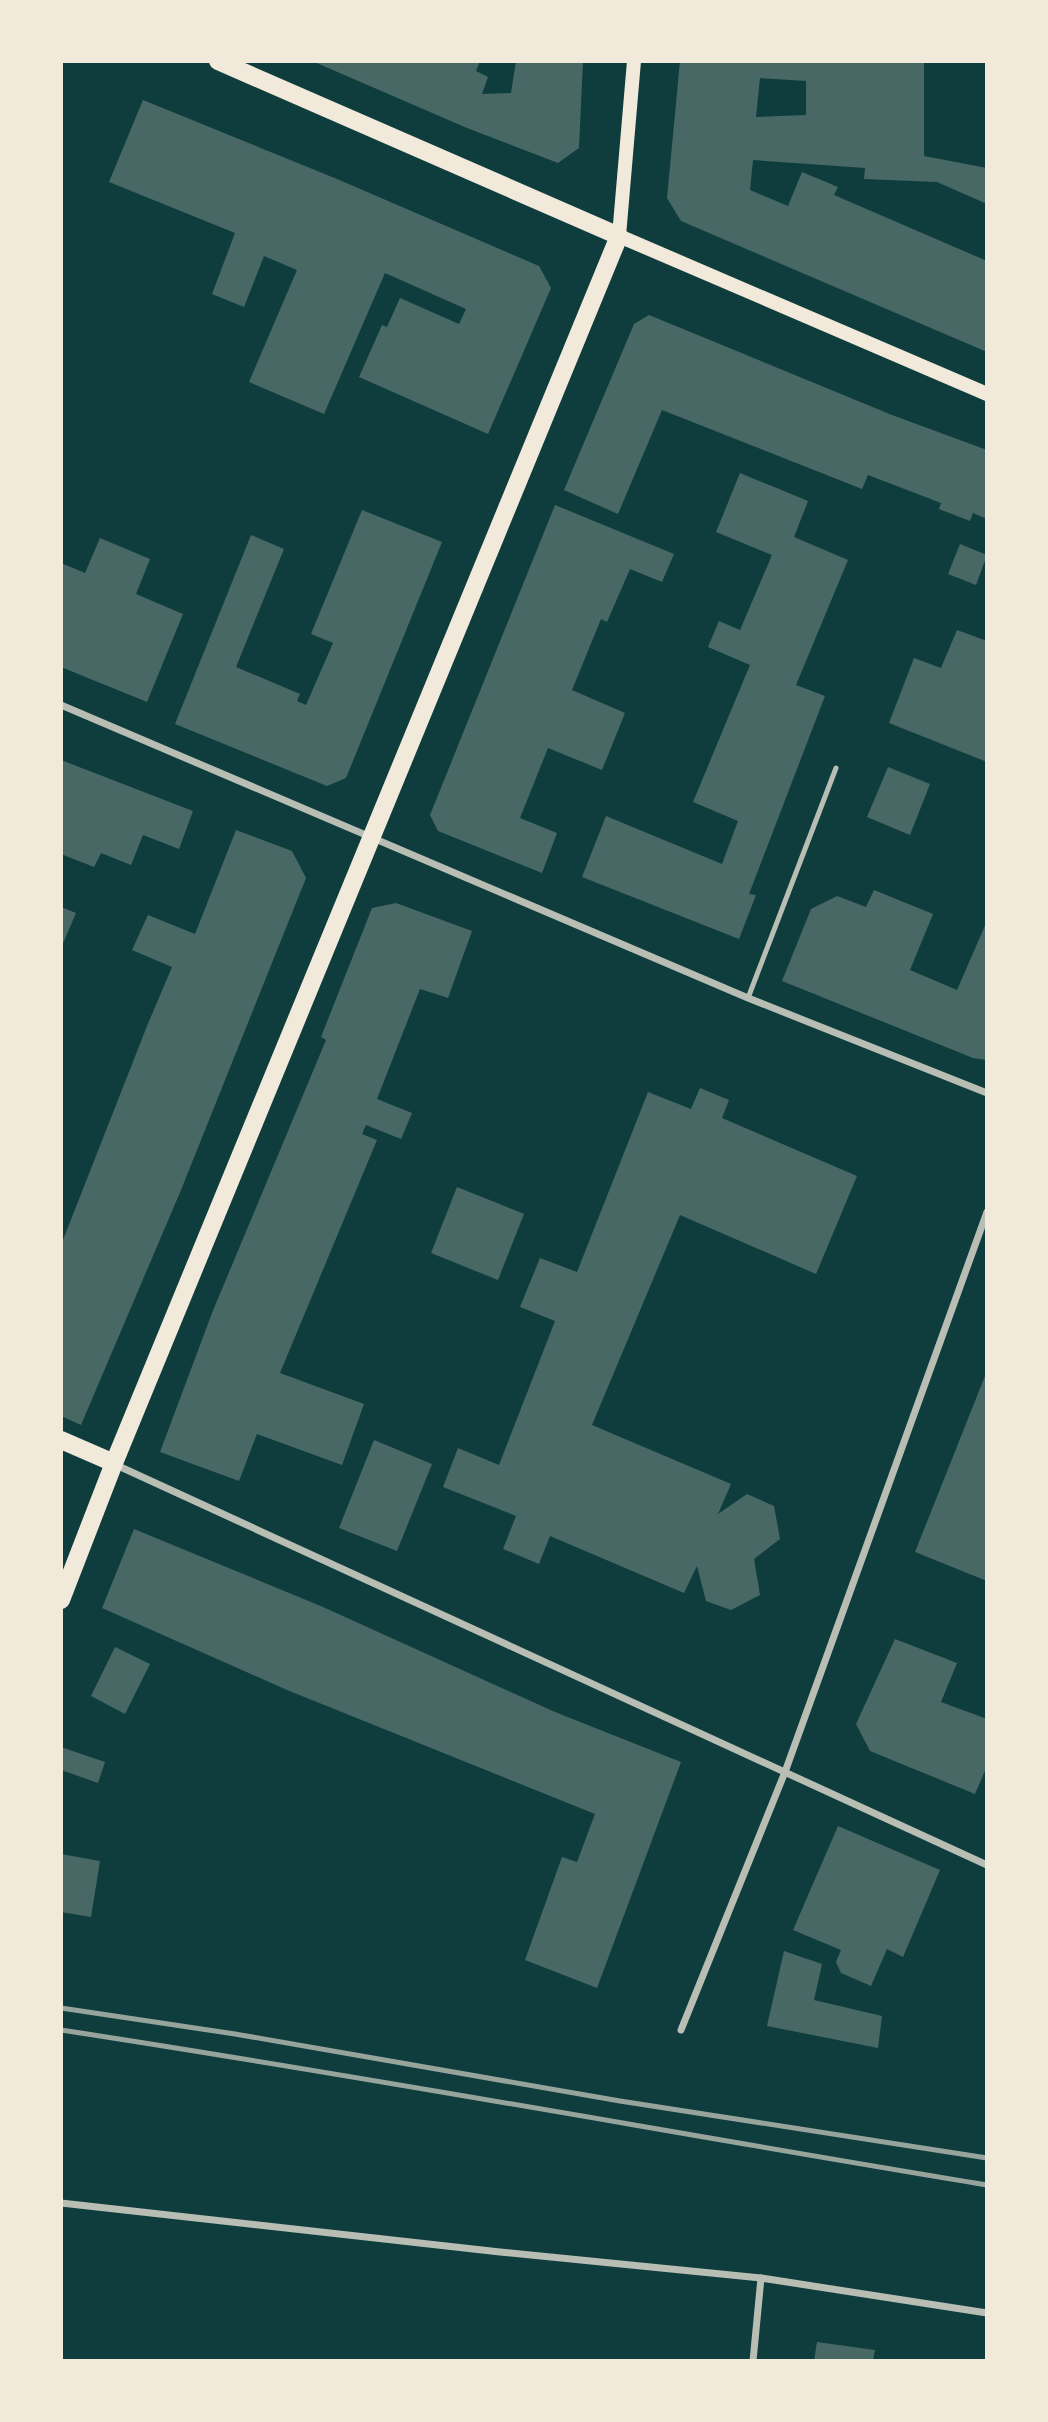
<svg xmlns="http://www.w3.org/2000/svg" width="1048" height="2422" viewBox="0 0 1048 2422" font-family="'Roboto Condensed',sans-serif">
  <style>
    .building { fill: #486865; fill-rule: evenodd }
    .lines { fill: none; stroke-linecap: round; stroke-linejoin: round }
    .service { stroke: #b8beb3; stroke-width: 5 }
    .minor { stroke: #b8beb3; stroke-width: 7 }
    .secondary { stroke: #f1e9da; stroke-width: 14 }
    .primary { stroke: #f1e9da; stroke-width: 18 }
    .rail { stroke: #97a49c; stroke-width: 5 }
  </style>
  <rect width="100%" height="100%" fill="#0f3d3e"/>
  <g class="building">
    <polygon points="312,61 480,61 476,71 488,77 482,94 511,93 516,61 583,61 579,148 558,163 467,128"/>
    <path d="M680,61H924V156L987,168V204L937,182L864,179L865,168L753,160L750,190L788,206L802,172L838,187L834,195L987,261V352L681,221L667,198ZM760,78L806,81V115L756,117Z"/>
    <polygon points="143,100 337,179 539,266 551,288 488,434 359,377 382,325 387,327 400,298 459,324 466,309 385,273 324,414 249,382 297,270 264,256 244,307 212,294 235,233 109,182"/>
    <polygon points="649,315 892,415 987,450 987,519 973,513 970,521 939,509 941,503 868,475 862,489 662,410 618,514 564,490 634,324"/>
    <polygon points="740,473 808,501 794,537 848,560 796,685 825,696 749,894 756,895 739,939 582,877 606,816 722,864 738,821 693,802 750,665 708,647 719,621 740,630 772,555 716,532"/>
    <polygon points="555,505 674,554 662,582 630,569 607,622 601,619 572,690 625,713 602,770 548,748 520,818 557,833 542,873 438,831 430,815"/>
    <polygon points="362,510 442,542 346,778 327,786 175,724 251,535 284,549 236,667 300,694 297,701 306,705 333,643 311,634"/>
    <polygon points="100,538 150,559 136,594 183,614 147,702 61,667 61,563 85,573"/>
    <polygon points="960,544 987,555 976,585 948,574"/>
    <polygon points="957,630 987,641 987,762 889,723 914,658 941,668"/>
    <polygon points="61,760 193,811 179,849 143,835 131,865 101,853 94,867 61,854"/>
    <polygon points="888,767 930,784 910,835 867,817"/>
    <polygon points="236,830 292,851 306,878 181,1190 81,1425 61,1416 61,1245 147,1026 172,967 132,950 148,915 195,934"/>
    <polygon points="874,890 933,914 910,970 957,990 987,921 987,1060 973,1058 782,981 811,909 837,896 866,907"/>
    <polygon points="396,903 472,931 448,998 420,989 377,1099 412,1113 401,1139 366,1125 362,1134 377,1140 280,1373 364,1404 342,1465 257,1434 239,1481 160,1452 212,1313 326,1040 321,1037 372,908"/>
    <polygon points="61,907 76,913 61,948"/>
    <polygon points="700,1088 729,1100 722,1118 857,1176 816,1274 680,1215 592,1425 731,1484 718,1514 747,1494 774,1506 780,1539 754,1559 760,1595 731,1610 706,1601 697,1566 684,1593 550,1536 539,1564 503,1549 516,1516 443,1487 458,1448 499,1465 555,1321 520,1307 540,1258 577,1272 648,1092 691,1109"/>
    <polygon points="457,1187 524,1214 498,1280 431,1253"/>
    <polygon points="987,1371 987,1581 915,1552"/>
    <polygon points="374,1440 432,1464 397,1551 339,1528"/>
    <polygon points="134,1529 323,1607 555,1712 681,1762 597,1988 525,1960 562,1857 577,1862 595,1814 287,1690 102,1608"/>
    <polygon points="895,1639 957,1663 941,1702 987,1719 987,1766 975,1794 870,1751 856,1724"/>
    <polygon points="115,1647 150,1664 125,1714 91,1696"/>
    <polygon points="61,1747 105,1762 98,1783 61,1770"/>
    <polygon points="838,1826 940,1870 903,1957 887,1949 871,1986 841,1973 836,1962 841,1950 793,1930"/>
    <polygon points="61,1854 100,1861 91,1917 61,1912"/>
    <polygon points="784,1951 822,1964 814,2000 882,2016 878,2048 767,2026"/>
    <polygon points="817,2342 875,2350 873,2361 814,2361"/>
  </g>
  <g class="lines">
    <polyline class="service" points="748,998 836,768"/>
    <g class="minor">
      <polyline points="61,705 748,998 987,1093"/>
      <polyline points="114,1464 987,1865"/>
      <polyline points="681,2030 785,1772 987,1212"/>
      <polyline points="61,2203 500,2252 761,2278 987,2313"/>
      <polyline points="753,2361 761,2278"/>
    </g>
    <polyline class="secondary" points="634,61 619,236 987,394"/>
    <g class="primary">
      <polyline points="61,1440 114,1463"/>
      <polyline points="61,1600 114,1463 619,236 218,61"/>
    </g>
    <g class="rail">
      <polyline points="61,2008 235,2034 620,2101 987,2158"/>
      <path d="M61,2030C370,2077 678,2134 987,2185"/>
    </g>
  </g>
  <rect width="1048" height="2422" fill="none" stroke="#f1e9da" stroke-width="126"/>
</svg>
